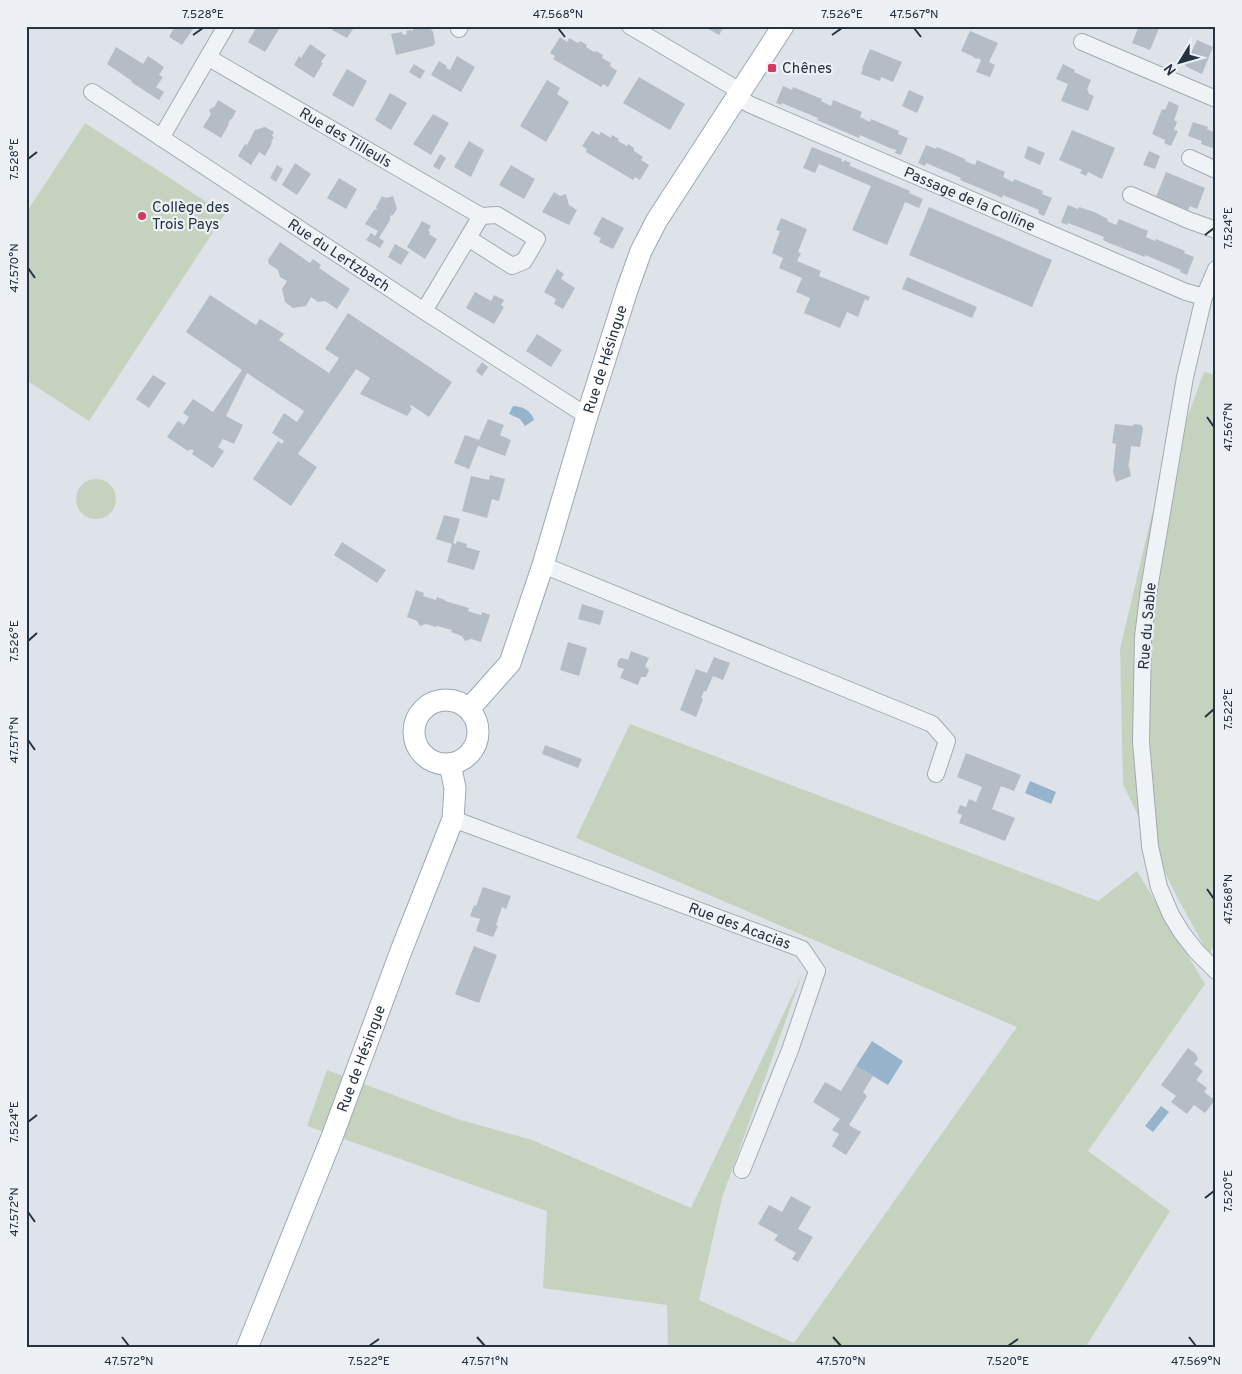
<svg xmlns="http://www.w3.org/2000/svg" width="1242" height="1374" viewBox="0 0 1242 1374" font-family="Overpass,sans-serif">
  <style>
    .green { fill: #c5d3be }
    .water { fill: #95b4cc }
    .building { fill: #b4bcc6 }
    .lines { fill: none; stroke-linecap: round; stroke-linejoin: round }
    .minor-casing { stroke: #a2aab3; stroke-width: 18 }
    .major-casing { stroke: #9ca8b5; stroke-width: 23 }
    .minor { stroke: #f0f3f6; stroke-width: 16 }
    .major { stroke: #fff; stroke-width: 21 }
    .ticks { fill: none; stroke: #253240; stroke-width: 2 }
    .poi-dot { fill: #d9375d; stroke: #edf1f6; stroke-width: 2 }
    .labels { text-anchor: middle; stroke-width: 4.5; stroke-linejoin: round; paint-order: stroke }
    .poi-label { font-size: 15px; fill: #253240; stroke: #edf1f6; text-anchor: start }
    .street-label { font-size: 15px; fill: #253240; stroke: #edf1f6 }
    .neatline { fill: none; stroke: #253240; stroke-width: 2 }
    .ticks-label { font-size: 12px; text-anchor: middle; fill: #253240 }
  </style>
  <rect width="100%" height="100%" fill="#dde3e9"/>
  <g class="green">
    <polygon points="85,123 225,214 89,421 26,380 26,213"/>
    <polygon points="1204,372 1216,375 1216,942 1209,955 1177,897 1123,784 1120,649 1152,514"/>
    <circle cx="96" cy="499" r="20"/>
    <polygon points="630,724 1098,901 1137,871 1205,984 1088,1151 1170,1211 1085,1348 668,1348 667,1305 543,1288 547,1211 307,1126 327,1070 457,1119 532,1140 691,1208 802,975 722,1198 699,1300 794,1343 1017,1027 576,838"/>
  </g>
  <g class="water">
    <path d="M513,406C523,406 531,411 534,420L525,426L520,419L509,414Z"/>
    <polygon points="1030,781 1056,792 1051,804 1025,793"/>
    <polygon points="872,1041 903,1061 888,1085 856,1066"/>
    <polygon points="1161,1106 1169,1112 1153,1132 1145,1126"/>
  </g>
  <g class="building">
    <polygon points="175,26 195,26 182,45 169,37"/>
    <polygon points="249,26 281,26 265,52 248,42 255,30"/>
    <polygon points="334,26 355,26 347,38 332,30"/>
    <polygon points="416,26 427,26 431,29 433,32 435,43 433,46 396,55 391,34 402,32 403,35 407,34 406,31 410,30 412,31"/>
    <polygon points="703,26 724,26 719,35"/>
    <polygon points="1139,26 1160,26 1150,50 1132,43"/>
    <polygon points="970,31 998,43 989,62 995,65 990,77 976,72 981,60 978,58 976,59 972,56 961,51"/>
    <polygon points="560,37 567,42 569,38 578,43 580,41 587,45 586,47 594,52 596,51 603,55 602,58 611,63 610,66 617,71 608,87 603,84 601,87 553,59 555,56 550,53"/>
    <polygon points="1197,40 1213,47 1202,74 1185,66"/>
    <polygon points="310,44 326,55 321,62 323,63 314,78 294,65 299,56 301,58"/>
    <polygon points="116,47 143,64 148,56 164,67 159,75 163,77 156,87 164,92 159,100 131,82 132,81 107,64"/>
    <polygon points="870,49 902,62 893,82 881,77 880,81 861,74 863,69 862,68"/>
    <polygon points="457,56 475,67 461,92 431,75 439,61 447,66 446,68 450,70"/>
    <polygon points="414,64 425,71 420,79 409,72"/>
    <polygon points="1063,64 1075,70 1074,72 1091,80 1087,89 1088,90 1089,94 1094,96 1088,111 1061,101 1068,84 1056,79"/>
    <polygon points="347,69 367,81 353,107 332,95"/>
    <polygon points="639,77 685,104 670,130 623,103"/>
    <polygon points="547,80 560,88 557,94 569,102 546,142 520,126"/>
    <polygon points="783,86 792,90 793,87 822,99 821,101 831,106 833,100 862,112 860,117 870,122 871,119 899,131 898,134 908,138 901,155 895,153 896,150 890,148 860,135 859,138 817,120 818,118 782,103 781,105 776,103"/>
    <polygon points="909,90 924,97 917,113 902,106"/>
    <polygon points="390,93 407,103 391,130 375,120"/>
    <polygon points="218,100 236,111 232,119 231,119 228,123 229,124 221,138 203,127 211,114 209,110 215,106"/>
    <polygon points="1169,101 1179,106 1174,120 1177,122 1174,130 1178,131 1171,146 1164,143 1165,140 1152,134 1162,109 1165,110"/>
    <polygon points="433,114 449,123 431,155 413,144"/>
    <polygon points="1193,122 1208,127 1207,129 1216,133 1215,149 1201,144 1202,141 1188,136"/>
    <polygon points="265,127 274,132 272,136 274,137 271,142 272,143 265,156 259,152 251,165 238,156 245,144 247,145 255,130"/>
    <polygon points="1072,130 1115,148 1102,179 1088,172 1086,176 1080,173 1082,170 1059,160"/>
    <polygon points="592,131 599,135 601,132 611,138 612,135 619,139 618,141 627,146 628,144 634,148 634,151 643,157 641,160 649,165 640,180 635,177 633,180 586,152 587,149 582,146"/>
    <polygon points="469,141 484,150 471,177 454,167"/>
    <polygon points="926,145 936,149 937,147 965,159 965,161 975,165 977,160 1005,172 1003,177 1013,182 1014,179 1043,191 1042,194 1052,198 1044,216 1038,213 1039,210 1003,195 1002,198 996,195 960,180 961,178 926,163 925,166 918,163"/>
    <polygon points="1028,146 1045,153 1040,165 1024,158"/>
    <polygon points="812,147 842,159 841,161 844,162 844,160 851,163 849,166 850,166 910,191 909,193 923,199 919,208 905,202 887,245 852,230 871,186 819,164 815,173 803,168"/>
    <polygon points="1149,151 1160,156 1155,169 1143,165"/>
    <polygon points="440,154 446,158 439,170 433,166"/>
    <polygon points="295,163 311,174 297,195 282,185"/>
    <polygon points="277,165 283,169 276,182 270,178"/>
    <polygon points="511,165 535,179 524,199 499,185"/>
    <polygon points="1166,172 1205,188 1197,209 1190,206 1188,210 1156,197"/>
    <polygon points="339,178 357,189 346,209 327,198"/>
    <polygon points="554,192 560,196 566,194 569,205 577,210 569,225 542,212"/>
    <polygon points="382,196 386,198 393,196 397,209 393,215 390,216 390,220 379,238 384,241 380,248 366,240 371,233 375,236 378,231 365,224 374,210 377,209 376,207"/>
    <polygon points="1068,205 1078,209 1079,207 1094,212 1108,219 1107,221 1116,225 1119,219 1148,231 1146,237 1155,241 1156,239 1185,251 1184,253 1194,257 1187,275 1180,272 1181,270 1145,255 1145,257 1109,243 1103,240 1104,237 1076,226 1068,223 1067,225 1061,222"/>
    <polygon points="929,207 1052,260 1032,307 909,255"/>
    <polygon points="602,217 624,228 613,249 599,242 601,238 593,234"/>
    <polygon points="781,218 807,229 798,252 801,253 797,261 821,271 819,276 870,297 868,301 865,299 858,317 847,312 840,328 804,313 810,298 796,292 802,278 779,268 783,258 772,253 780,231 776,230"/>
    <polygon points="422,221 431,226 428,231 430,232 429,234 437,239 425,259 407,247"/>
    <polygon points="280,242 310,263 313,259 321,265 319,268 350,289 337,309 325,301 318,302 311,297 306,306 293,308 285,302 282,289 287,281 280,277 278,270 269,264 268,260"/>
    <polygon points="395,244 409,252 401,265 388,257"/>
    <polygon points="557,269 564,274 561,279 575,288 563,309 554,304 556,299 544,292"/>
    <polygon points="907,277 977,307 972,318 902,289"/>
    <polygon points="475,292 491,301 494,295 504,300 501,305 504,307 494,324 466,308"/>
    <polygon points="210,295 256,325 260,319 284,334 279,340 329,373 339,358 325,349 348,313 452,382 429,417 411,405 410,407 412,409 407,416 360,394 370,378 356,369 298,454 317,467 291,506 253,479 278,441 282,444 284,441 272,433 284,413 297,422 304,411 247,373 226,416 243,425 234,444 223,439 218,447 224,451 213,468 192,454 194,451 190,449 188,451 167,437 178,421 184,425 189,417 183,413 193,399 213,412 242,370 186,332"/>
    <polygon points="537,334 562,350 551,367 526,351"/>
    <polygon points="482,362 488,367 482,376 476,371"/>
    <polygon points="153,375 166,383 149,408 136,399"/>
    <polygon points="488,419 504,425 500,435 511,440 505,456 478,446 469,469 454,463 465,435 479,440"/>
    <polygon points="1115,424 1132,426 1135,424 1141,425 1143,428 1140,447 1131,446 1129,464 1128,463 1131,476 1116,482 1113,472 1116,444 1112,443"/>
    <polygon points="490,475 505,479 499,501 492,499 487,518 462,511 471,476 489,480"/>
    <polygon points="444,515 460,519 453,543 456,544 457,541 467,544 466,547 480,551 474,570 447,562 452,544 436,539"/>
    <polygon points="342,542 386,570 377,583 334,555"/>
    <polygon points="416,590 424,593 423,596 436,600 437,597 445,600 445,601 469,608 468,611 474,613 481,615 482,612 490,615 481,642 471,639 465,641 462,636 451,632 452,630 437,626 436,627 426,624 420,626 417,621 407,617"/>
    <polygon points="582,604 604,611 600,625 578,619"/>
    <polygon points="568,642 587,648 579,676 560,670"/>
    <polygon points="631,651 649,658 645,666 649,670 646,677 641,677 638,685 620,678 624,669 618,667 617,664 619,659 622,658 628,660"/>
    <polygon points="714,657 730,663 723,680 713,676 706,692 704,691 701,698 703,699 696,717 680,710 696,669 707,673"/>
    <polygon points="545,745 582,759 578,768 542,754"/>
    <polygon points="966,753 1021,775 1014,791 1001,786 992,809 1015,818 1005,841 959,823 962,815 957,813 960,805 966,807 969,799 976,802 982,787 957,777"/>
    <polygon points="483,887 511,896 506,909 502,907 496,925 498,926 493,937 476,931 480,919 470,916 474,905 476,906"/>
    <polygon points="474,946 497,955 479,1003 455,994"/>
    <polygon points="1188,1048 1196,1054 1198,1059 1194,1064 1203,1071 1196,1080 1207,1088 1204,1092 1215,1100 1205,1113 1194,1105 1187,1114 1171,1102 1176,1096 1161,1085"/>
    <polygon points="856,1066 873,1076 863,1092 867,1096 849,1125 861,1132 846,1155 832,1146 839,1134 832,1130 840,1119 813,1102 825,1082 841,1091"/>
    <polygon points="791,1196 811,1207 798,1229 813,1237 798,1262 792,1259 796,1253 774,1240 778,1235 758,1224 769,1205 782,1212"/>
  </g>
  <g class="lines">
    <defs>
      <g id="minor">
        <polyline points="630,26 740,91"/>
        <polyline points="459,29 460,26"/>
        <polyline points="1082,42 1216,99"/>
        <path id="s1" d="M209,58L481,216L497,215L537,239L524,261L512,266L468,238"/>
        <path id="s2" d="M92,92L424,311L587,416"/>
        <path id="s3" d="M736,97L751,105L1186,292L1204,297"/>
        <polyline points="161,138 226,26"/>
        <polyline points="1190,158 1216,170"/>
        <polyline points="1131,195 1188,220 1216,230"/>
        <polyline points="1216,269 1204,297 1185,377 1149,589 1143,637 1141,742 1150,846 1159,887 1171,915 1182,933 1197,952 1216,971"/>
        <polyline points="424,311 481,216"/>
        <polyline points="543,565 932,724 947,741 936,774"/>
        <path id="s4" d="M453,819L802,949L817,971L790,1050L742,1170"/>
      </g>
      <g id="major">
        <circle cx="446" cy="732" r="32"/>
        <path id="s5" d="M469,709L510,663L543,565L587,416L627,290L641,251L657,220L783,26"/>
        <path id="s6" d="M247,1348L332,1137L401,951L453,819L455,788L450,764"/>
      </g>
    </defs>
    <use href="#minor" class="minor-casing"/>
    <use href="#major" class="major-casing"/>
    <use href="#minor" class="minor"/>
    <use href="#major" class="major"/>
  </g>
  <path class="ticks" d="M558,28L565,37M914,28L921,37M193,35L203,28M832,35L842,28M28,159L37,152M1205,235L1214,228M28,268L35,278M1207,417L1214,427M28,641L37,633M1205,717L1214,709M28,740L35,750M1207,889L1214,899M28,1122L37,1115M1205,1198L1214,1191M28,1212L35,1222M122,1337L129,1346M477,1337L485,1346M833,1337L841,1346M1189,1337L1196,1346M369,1346L379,1339M1008,1346L1018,1339"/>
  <g class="poi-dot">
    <rect x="767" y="63" width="10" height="10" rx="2.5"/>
    <circle cx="142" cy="216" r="5"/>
  </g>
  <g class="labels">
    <g class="poi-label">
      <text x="782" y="73">Chênes</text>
      <text x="152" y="212">Collège des<tspan x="152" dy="17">Trois Pays</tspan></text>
    </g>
    <g class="street-label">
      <text dy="5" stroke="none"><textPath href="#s1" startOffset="158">Rue des Tilleuls</textPath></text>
      <text dy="5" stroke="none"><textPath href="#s3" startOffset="255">Passage de la Colline</textPath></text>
      <text dy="5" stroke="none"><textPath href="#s2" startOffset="296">Rue du Lertzbach</textPath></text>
      <text dy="5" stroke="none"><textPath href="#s5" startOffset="380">Rue de Hésingue</textPath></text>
      <text transform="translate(1147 626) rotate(-85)" y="5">Rue du Sable</text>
      <text dy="5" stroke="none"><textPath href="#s4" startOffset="306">Rue des Acacias</textPath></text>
      <text dy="5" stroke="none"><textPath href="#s6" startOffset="311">Rue de Hésingue</textPath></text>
    </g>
  </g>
  <rect width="1242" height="1374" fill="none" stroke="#edf1f6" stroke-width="55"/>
  <g transform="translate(1180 62) rotate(233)" stroke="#edf1f6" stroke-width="4" paint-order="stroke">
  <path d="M0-4L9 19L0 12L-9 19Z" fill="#253240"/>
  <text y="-8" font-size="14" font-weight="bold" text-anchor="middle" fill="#253240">N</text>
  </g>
  <rect x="28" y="28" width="1186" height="1318" class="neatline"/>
  <g class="ticks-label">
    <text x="203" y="18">7.528°E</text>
    <text x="558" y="18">47.568°N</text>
    <text x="842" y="18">7.526°E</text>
    <text x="914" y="18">47.567°N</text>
    <text transform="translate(14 159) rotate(-90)" y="4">7.528°E</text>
    <text transform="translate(1228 228) rotate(-90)" y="4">7.524°E</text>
    <text transform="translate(14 268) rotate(-90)" y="4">47.570°N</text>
    <text transform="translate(1228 427) rotate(-90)" y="4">47.567°N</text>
    <text transform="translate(14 641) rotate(-90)" y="4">7.526°E</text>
    <text transform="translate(1228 709) rotate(-90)" y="4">7.522°E</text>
    <text transform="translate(14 740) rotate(-90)" y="4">47.571°N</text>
    <text transform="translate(1228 899) rotate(-90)" y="4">47.568°N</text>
    <text transform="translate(14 1122) rotate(-90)" y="4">7.524°E</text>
    <text transform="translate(1228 1191) rotate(-90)" y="4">7.520°E</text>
    <text transform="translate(14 1212) rotate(-90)" y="4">47.572°N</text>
    <text x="129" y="1365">47.572°N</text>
    <text x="369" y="1365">7.522°E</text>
    <text x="485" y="1365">47.571°N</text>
    <text x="841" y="1365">47.570°N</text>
    <text x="1008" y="1365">7.520°E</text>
    <text x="1196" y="1365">47.569°N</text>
  </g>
</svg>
